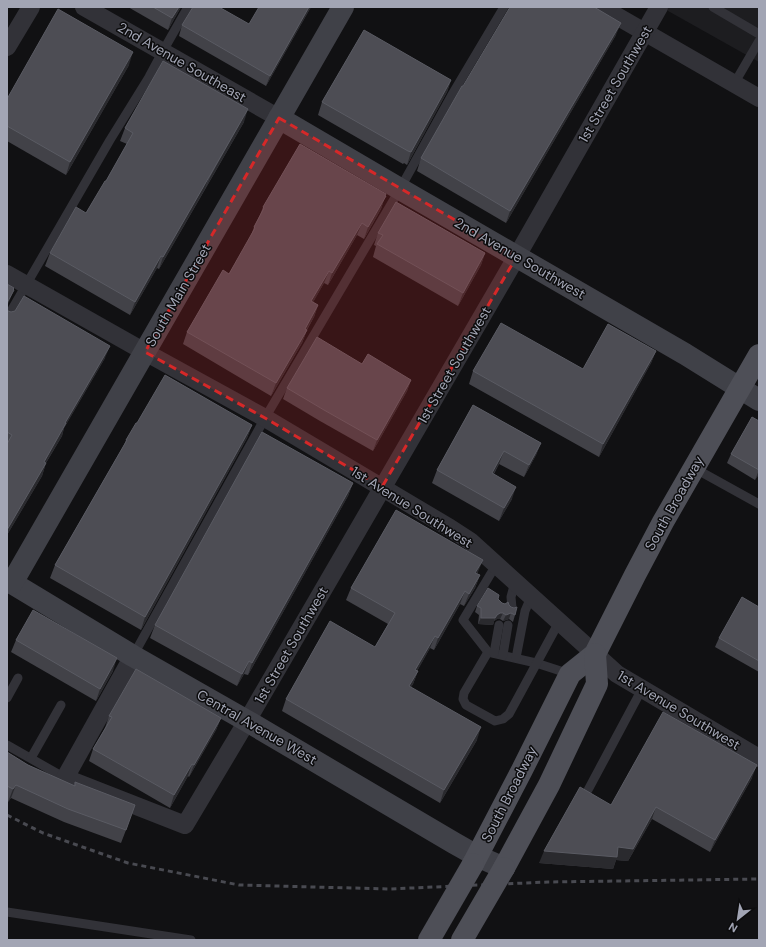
<svg xmlns="http://www.w3.org/2000/svg" width="766" height="947" viewBox="0 0 766 947" font-family="'DM Sans',sans-serif">
  <style>
    .built { fill: #1d1d20 }
    .lines { fill: none; stroke-linecap: round; stroke-linejoin: round }
    .lane { stroke: #323238; stroke-width: 9 }
    .street { stroke: #323238; stroke-width: 18 }
    .secondary { stroke: #404148; stroke-width: 22 }
    .primary { stroke: #4e4f57; stroke-width: 22 }
    .rail { stroke: #494a51; stroke-width: 3; stroke-dasharray: 5 4; stroke-linecap: butt }
    .primary-bridge { stroke: #4e4f57; stroke-width: 22 }
    .wall { fill: #424248 }
    .shaded-wall { fill: #2a2a2e }
    .building { fill: #4d4d54; stroke: #5a5b63 }
    .marked { fill: #d62828; fill-opacity: 0.2; stroke: #d62828; stroke-width: 3; stroke-dasharray: 8 5; stroke-linejoin: round }
    .labels { text-anchor: middle; stroke-width: 3; stroke-linejoin: round; paint-order: stroke }
    .street-label { font-size: 14px; fill: #a2a5b4; stroke: #0c0c0d }
  </style>
  <rect width="100%" height="100%" fill="#111113"/>
  <polygon class="built" points="661,7 759,7 759,62"/>
  <g class="lines">
    <g class="lane">
      <polyline points="713,7 759,34"/>
      <polyline points="734,84 759,41"/>
      <polyline points="7,318 110,140 149,77 163,51 188,7"/>
      <polyline points="694,468 759,504"/>
      <polyline points="496,565 463,620 488,652 536,663 570,674"/>
      <polyline points="512,608 511,597 515,582"/>
      <polyline points="488,652 464,693 463,699 466,705 495,721 503,719 509,714 559,622"/>
      <polyline points="494,653 499,625"/>
      <polyline points="503,655 508,625"/>
      <polyline points="133,656 265,418 400,189 453,93 504,7"/>
      <polyline points="516,658 525,611 531,597"/>
      <polyline points="7,698 18,678"/>
      <polyline points="7,745 65,778"/>
      <polyline points="31,758 61,705"/>
      <polyline points="588,790 642,689"/>
      <polyline points="7,912 191,940"/>
    </g>
    <g class="street">
      <polyline points="84,7 279,118"/>
      <polyline points="601,7 759,98"/>
      <polyline points="7,47 31,7"/>
      <polyline points="7,274 145,352 265,418 450,528 470,541 617,674 759,758"/>
      <polyline points="133,656 65,778 185,825 247,721 517,256 659,7"/>
    </g>
    <g class="secondary">
      <polyline points="279,118 400,189 685,354 759,400"/>
      <polyline points="7,580 133,656 247,721 454,843 477,856 504,868"/>
      <polyline points="12,583 343,7"/>
    </g>
    <g class="primary">
      <polyline points="473,864 522,770 570,674 595,654 635,575 663,522 759,355"/>
      <polyline points="504,868 549,785 597,684 595,654"/>
    </g>
    <polyline class="rail" points="7,815 43,833 128,863 239,885 389,889 548,882 759,879"/>
    <g class="primary-bridge">
      <polyline points="429,940 473,864"/>
      <polyline points="462,940 504,868"/>
    </g>
  </g>
  <g class="wall">
    <polygon points="128,7 181,7 168,30"/>
    <polygon points="311,7 266,86 179,36 182,25 249,24"/>
    <polygon points="616,35 506,223 417,171 421,158 463,86"/>
    <polygon points="129,65 66,175 7,141 7,99"/>
    <polygon points="451,80 447,92 407,165 404,163 403,164 318,115 322,102"/>
    <polygon points="244,122 159,269 157,268 130,315 45,266 50,253 86,213 106,181 127,144 120,141 125,128"/>
    <polygon points="385,196 381,209 364,239 357,235 328,285 324,283 313,302 318,305 314,317 307,330 302,343 271,396 183,344 187,332 229,274 250,238 254,227 260,215 263,207"/>
    <polygon points="378,233 485,253 481,265 458,306 373,257 376,246 374,245"/>
    <polygon points="7,309 8,311 105,358 64,428 62,436 46,463 42,476 7,535"/>
    <polygon points="656,351 651,363 599,457 469,384 473,371 583,369"/>
    <polygon points="362,364 411,380 407,391 373,451 320,421 283,399 287,388"/>
    <polygon points="473,405 541,443 536,455 524,477 499,464 494,474 512,499 499,521 432,483 437,470"/>
    <polygon points="759,421 759,474 755,480 727,463 731,454"/>
    <polygon points="252,425 247,438 141,630 50,578 55,565 124,445 126,440"/>
    <polygon points="353,483 348,496 248,675 244,674 237,686 150,638 155,625"/>
    <polygon points="478,572 477,574 480,575 475,588 464,606 460,604 434,650 430,648 417,671 418,671 413,684 411,687 477,740 440,803 282,711 286,699 375,647 388,624 346,600 351,588"/>
    <polygon points="498,599 502,603 509,605 515,615 513,622 509,619 503,621 500,619 497,619 494,621 493,625 478,624 479,615 475,612 477,606"/>
    <polygon points="759,607 759,672 715,647 719,638"/>
    <polygon points="16,640 113,671 96,701 11,652"/>
    <polygon points="109,716 221,718 216,730 189,777 188,776 170,808 89,761 93,749 105,728"/>
    <polygon points="7,752 28,765 74,786 75,782 126,830 121,843 64,822 11,798 8,802 7,801"/>
    <polygon points="752,778 710,852 652,819 628,861 616,860 613,869 539,863 611,805"/>
  </g>
  <g class="shaded-wall">
    <polygon points="179,7 181,7 168,30 172,18"/>
    <polygon points="309,7 311,7 266,86 270,76"/>
    <polygon points="621,23 616,35 506,223 510,211"/>
    <polygon points="133,52 129,65 66,175 70,162"/>
    <polygon points="451,80 447,92 407,165 411,152"/>
    <polygon points="248,109 244,122 205,189 210,177"/>
    <polygon points="209,177 205,189 159,269 163,257"/>
    <polygon points="386,194 381,209 364,239 368,227"/>
    <polygon points="362,223 357,235 328,285 332,273"/>
    <polygon points="485,253 481,265 458,306 463,293"/>
    <polygon points="161,256 157,268 130,315 135,302"/>
    <polygon points="329,271 324,283 307,313 311,301"/>
    <polygon points="14,290 9,302 7,306 7,303"/>
    <polygon points="318,305 314,317 300,341 305,329"/>
    <polygon points="307,330 302,343 271,396 276,383"/>
    <polygon points="110,346 105,358 64,428 62,436 39,474 44,462 65,423"/>
    <polygon points="656,351 651,363 599,457 603,444"/>
    <polygon points="411,380 407,391 373,451 377,440"/>
    <polygon points="252,425 247,438 141,630 145,617"/>
    <polygon points="541,443 536,455 524,477 529,465"/>
    <polygon points="504,451 499,464 487,485 492,473"/>
    <polygon points="46,463 42,476 7,535 7,530"/>
    <polygon points="759,470 759,474 755,480"/>
    <polygon points="353,483 348,496 248,675 252,663"/>
    <polygon points="516,487 512,499 499,521 504,508"/>
    <polygon points="483,560 478,572 471,585 475,573"/>
    <polygon points="480,575 475,588 464,606 469,594"/>
    <polygon points="465,591 460,604 434,650 438,638"/>
    <polygon points="500,613 503,613 500,619 497,619 494,621 497,615"/>
    <polygon points="511,613 509,619 503,621 506,615"/>
    <polygon points="481,618 495,618 493,625 478,624"/>
    <polygon points="435,636 430,648 411,682 415,670"/>
    <polygon points="117,658 113,671 96,701 100,689"/>
    <polygon points="249,661 244,674 237,686 242,674"/>
    <polygon points="418,671 413,684 405,698 409,686"/>
    <polygon points="221,718 216,730 189,777 194,765"/>
    <polygon points="481,727 477,740 440,803 444,790"/>
    <polygon points="192,764 188,776 170,808 174,795"/>
    <polygon points="757,765 752,778 710,852 715,840"/>
    <polygon points="16,785 11,798 8,802 13,789"/>
    <polygon points="656,807 652,819 628,861 616,860 613,869 539,863 544,851 618,847"/>
  </g>
  <g class="building">
    <polygon points="153,7 179,7 172,18"/>
    <polygon points="193,7 219,7 249,24 259,7 309,7 270,76 182,25"/>
    <polygon points="510,7 594,7 621,23 510,211 421,158 462,86 463,86"/>
    <polygon points="58,9 133,52 70,162 7,126 7,99"/>
    <polygon points="364,30 451,80 411,152 408,151 322,102"/>
    <polygon points="163,61 248,109 163,257 161,256 135,302 50,253 76,207 86,213 105,181 106,181 133,133 125,128"/>
    <polygon points="300,144 386,194 385,196 386,196 368,227 362,223 332,273 329,271 311,301 318,305 305,329 307,330 276,383 187,332 223,270 229,274 255,228 254,227 264,208 263,207"/>
    <polygon points="396,202 485,253 463,293 377,244 383,235 378,233"/>
    <polygon points="7,284 14,288 13,289 14,290 7,303"/>
    <polygon points="24,296 110,346 65,423 66,423 44,462 46,463 7,530 7,444 12,435 7,432 7,309 8,311 11,312 15,311"/>
    <polygon points="501,323 583,369 608,324 656,351 603,444 473,371"/>
    <polygon points="317,337 362,364 368,354 411,380 377,440 324,410 287,388"/>
    <polygon points="165,375 252,425 145,617 55,565 127,440 126,440 136,423 137,423"/>
    <polygon points="473,405 541,443 529,465 504,451 492,473 516,487 504,508 437,470"/>
    <polygon points="752,417 759,421 759,470 731,454"/>
    <polygon points="262,432 353,483 252,663 249,661 242,674 155,625"/>
    <polygon points="396,510 483,560 475,573 480,575 469,594 465,591 438,638 435,636 415,670 418,671 409,686 481,727 444,790 286,699 330,621 375,647 395,613 351,588"/>
    <polygon points="488,588 499,595 498,599 502,603 505,604 508,602 509,605 511,607 514,608 517,607 515,615 511,613 506,615 503,613 500,613 497,615 495,618 481,618 481,608 477,606"/>
    <polygon points="742,597 759,607 759,661 719,638"/>
    <polygon points="33,610 117,658 100,689 16,640"/>
    <polygon points="136,669 221,718 194,765 192,764 174,795 93,749 112,717 109,716"/>
    <polygon points="663,712 757,765 715,840 656,807 633,849 618,847 617,857 544,851 580,787 611,805"/>
    <polygon points="7,752 28,765 75,786 75,782 135,805 126,830 68,809 16,785 13,789 7,786"/>
  </g>
  <path class="marked" d="M279,118L517,256L382,487L265,418L145,352Z"/>
  <g class="labels">
    <g class="street-label">
      <text transform="translate(182 62) rotate(30)" y="5">2nd Avenue Southeast</text>
      <text transform="translate(615 84) rotate(-60)" y="5">1st Street Southwest</text>
      <text transform="translate(520 258) rotate(30)" y="5">2nd Avenue Southwest</text>
      <text transform="translate(178 295) rotate(-60)" y="5">South Main Street</text>
      <text transform="translate(454 365) rotate(-60)" y="5">1st Street Southwest</text>
      <text transform="translate(674 503) rotate(-61)" y="5">South Broadway</text>
      <text transform="translate(412 507) rotate(32)" y="5">1st Avenue Southwest</text>
      <text transform="translate(291 645) rotate(-60)" y="5">1st Street Southwest</text>
      <text transform="translate(679 710) rotate(31)" y="5">1st Avenue Southwest</text>
      <text transform="translate(257 727) rotate(30)" y="5">Central Avenue West</text>
      <text transform="translate(509 794) rotate(-63)" y="5">South Broadway</text>
    </g>
  </g>
  <rect width="766" height="947" fill="none" stroke="#a2a5b4" stroke-width="16"/>
  <g transform="translate(738 919) rotate(210)" stroke="#0c0c0d" stroke-width="3" paint-order="stroke">
  <path d="M0-3L7 15L0 10L-7 15Z" fill="#a2a5b4"/>
  <text y="-6" font-size="11" font-weight="bold" text-anchor="middle" fill="#a2a5b4">N</text>
  </g>
</svg>
